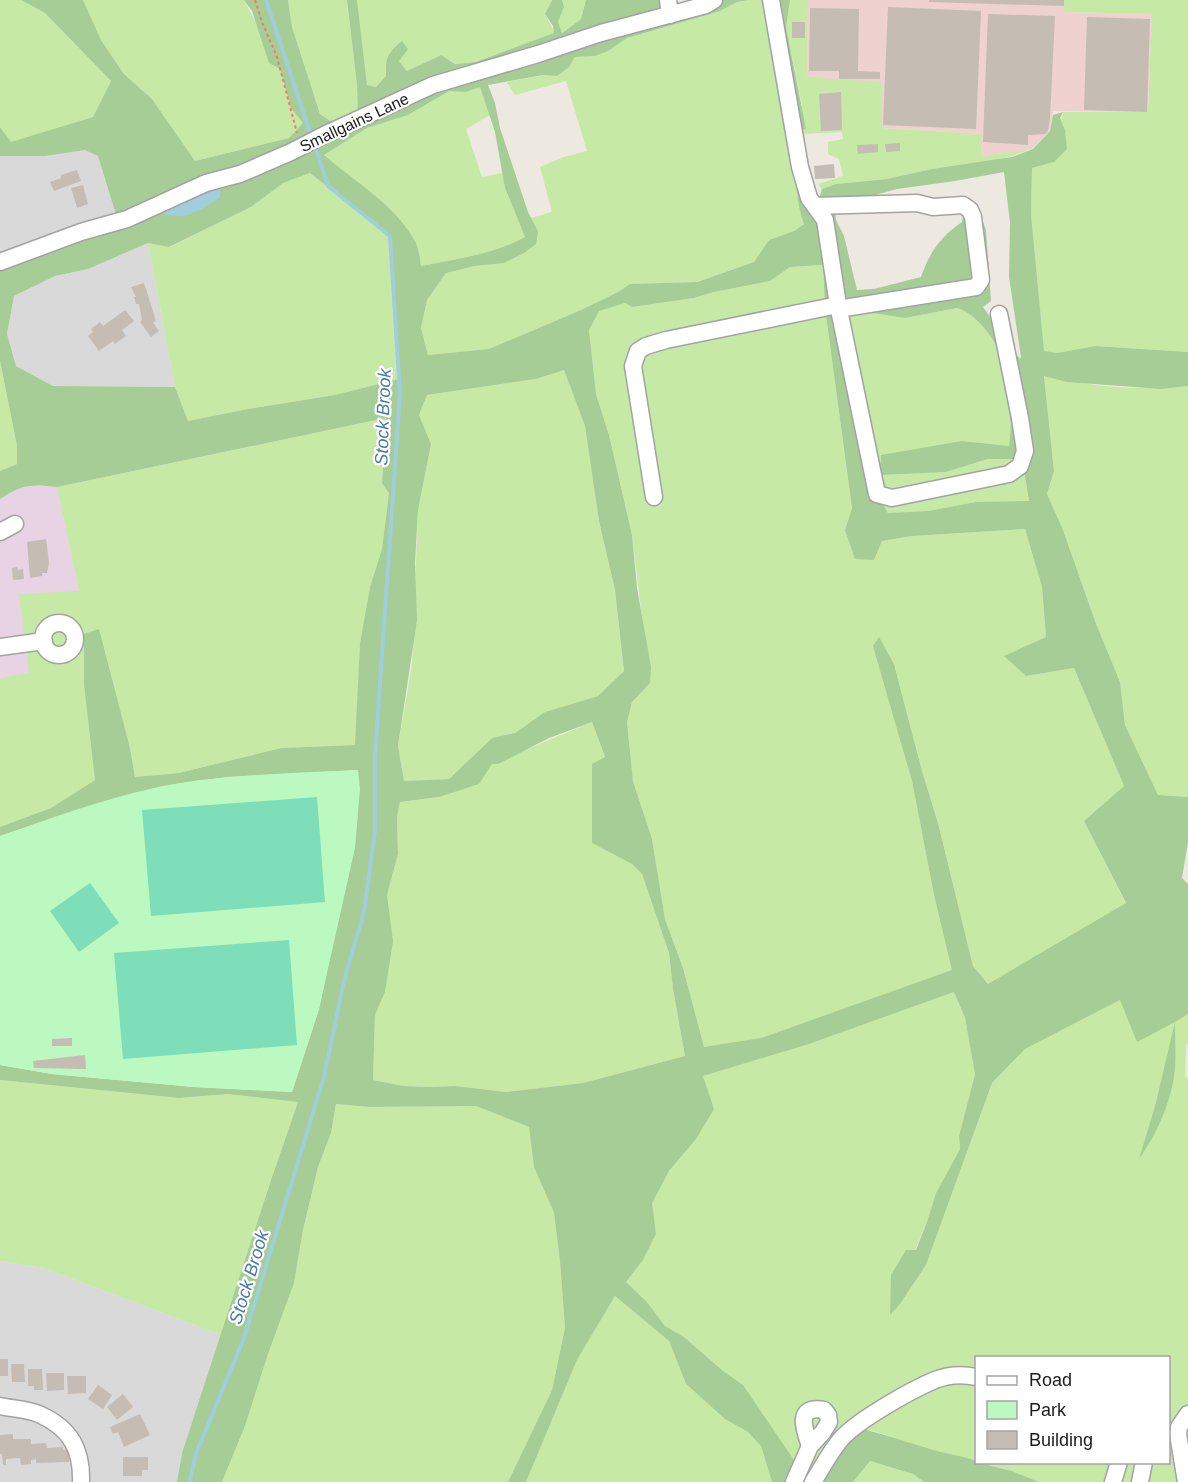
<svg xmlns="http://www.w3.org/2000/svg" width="1188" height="1482" viewBox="0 0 1188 1482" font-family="Arial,sans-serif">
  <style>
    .residential { fill: #dad9d9 }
    .commercial { fill: #efd1cf }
    .industrial { fill: #e7d3e3 }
    .grass { fill: #c6e9a5; fill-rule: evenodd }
    .forest { fill: #a5cd95; fill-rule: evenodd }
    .park { fill: #bcf9c1 }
    .pitch { fill: #7ddeb9 }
    .water { fill: #a0cedc }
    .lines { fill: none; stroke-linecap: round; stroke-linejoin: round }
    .stream { stroke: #a0cedc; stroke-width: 4 }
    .building { fill: #c5bcb4 }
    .minor-casing { stroke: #a3a3a3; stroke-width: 19 }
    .path { stroke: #fb7564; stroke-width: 2; stroke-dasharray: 3 3; stroke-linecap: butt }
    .minor { stroke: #fff; stroke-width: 16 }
    .labels { text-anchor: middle; stroke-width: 4.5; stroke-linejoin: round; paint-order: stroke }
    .street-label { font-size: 16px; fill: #1c1c1c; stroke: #fff }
    .water-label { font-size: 18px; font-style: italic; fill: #4879ab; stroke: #fff }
  </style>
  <rect width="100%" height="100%" fill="#ede9e1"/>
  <g class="residential">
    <polygon points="104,141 127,219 0,262 0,155"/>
    <polygon points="148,243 175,387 53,386 16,366 7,334 14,296 55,276 88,269"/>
    <polygon points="0,1261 44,1268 221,1335 182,1453 177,1482 0,1482"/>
  </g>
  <polygon class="commercial" points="808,0 1064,0 1064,12 1152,14 1148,112 1053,111 1050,131 1032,149 981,156 982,134 882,128 807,77"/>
  <polygon class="industrial" points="32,485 57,487 79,591 29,674 0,678 0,499 15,489"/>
  <g class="grass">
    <polygon points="0,0 21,0 45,13 111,81 93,117 11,143 0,127"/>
    <polygon points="83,0 244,0 280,69 291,108 303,123 289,138 195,161 152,99 124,74 101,40"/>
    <polygon points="288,0 347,0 357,85 358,119 340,127 320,114 292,27"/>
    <polygon points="357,0 552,0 545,14 555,33 476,62 455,64 441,55 407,71 399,61 385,65 386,76 376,87 367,85"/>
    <polygon points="562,0 586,0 581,19 561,33 558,22 564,7"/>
    <path d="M749,0H771L796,177C797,193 798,208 805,223L794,231L769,240L754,262L696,282L630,284L618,292L581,310L489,349L428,355L421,328L427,300L446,273L475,266L504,263L538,231L531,218L552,212L540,167L564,157L587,151L566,81L515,95L507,82L543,75L557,76L569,67L575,57L595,56L608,51L627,38L720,11L737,2Z"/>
    <polygon points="790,0 808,0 807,77 881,82 882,128 982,134 981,156 1032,149 996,161 932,169 887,179 836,184 822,189 818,184 843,176 839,159 828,154 828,142 843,139 842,132 805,134 793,130 802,105 786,27"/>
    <polygon points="1064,0 1188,0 1188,352 1095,346 1057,353 1044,352 1031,214 1032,168 1054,162 1064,126 1061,121 1063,112 1148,112 1152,14 1064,12"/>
    <path d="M480,86L490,115L466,129L482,177L503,173L505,188L525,237C494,254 456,259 421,266L417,245L324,155L367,128L408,115L449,90L466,92Z"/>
    <polygon points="310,173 390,236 399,379 335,395 248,409 188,421 175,387 148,243 170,247 251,207 282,183"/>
    <polygon points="823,265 825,308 852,508 845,530 874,560 882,541 912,536 1025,529 1042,587 1046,637 1005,656 1026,676 1074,668 1124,786 1084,821 1126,904 989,985 973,966 938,823 922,771 894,664 879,638 895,719 912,781 934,895 953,970 761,1038 704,1048 683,968 665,919 652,839 633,781 627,722 632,702 650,683 632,535 609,435 596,394 589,330 598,311 625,303 632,307 694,298 714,292 770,281 790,267"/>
    <path d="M865,304L905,318L957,308C981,315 1000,349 1009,370L1003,377L1011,424L1009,446L962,441L881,475L946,472L988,459H1022L1029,502H976L928,511L888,513L877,494L838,309Z"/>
    <polygon points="0,361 17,446 17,464 0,471"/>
    <polygon points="564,370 585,426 599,521 615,590 624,671 598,696 545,712 515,733 492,738 449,779 404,781 398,746 412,665 418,510 431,444 419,415 427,395 536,379"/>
    <path d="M1044,375C1086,387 1144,391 1188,386V797L1158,795L1125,725L1120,682L1095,621L1063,530L1047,494L1054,471Z"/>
    <polygon points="387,418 389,438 384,452 382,483 389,493 382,549 370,587 360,643 356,745 281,748 179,773 135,777 130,748 98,629 92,745 95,780 51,808 0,827 0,678 29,673 19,594 79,591 57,487"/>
    <polygon points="592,722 605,758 593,843 632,864 642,874 669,953 673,989 685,1056 583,1083 506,1092 455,1086 428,1087 403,1086 373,1080 375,1015 385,992 392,941 387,895 398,854 397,817 400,802 439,797 492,764"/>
    <path d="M954,992L965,1018L975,1074L959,1136L960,1149L936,1193L927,1222L915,1250L891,1296L890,1314L900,1304L926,1265L992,1083L1025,1049L1120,1000L1175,1022L1188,1014V1043L1186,1046L1185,1075L1188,1080V1482H1039L1012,1471L982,1463L1168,1462V1358H976V1461L931,1450L871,1430L810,1482H794L743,1385L723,1371L684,1337L665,1326L647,1302L626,1282L643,1260L656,1234L651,1203L669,1171L696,1139L702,1076L809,1044ZM1175,1025V1070L1140,1157L1155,1106Z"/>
    <polygon points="0,1080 179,1098 228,1094 298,1102 272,1177 221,1335 44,1268 0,1261"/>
    <polygon points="336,1104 370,1107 476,1106 529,1127 534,1167 554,1213 560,1261 565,1328 552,1390 508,1482 222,1482 245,1426 268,1354 294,1283 303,1230 318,1167 331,1133"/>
    <polygon points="615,1296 669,1341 686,1384 725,1419 748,1432 761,1446 772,1482 526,1482 577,1360"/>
    <polygon points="870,1461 913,1474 924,1482 853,1482"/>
  </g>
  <g class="forest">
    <path d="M21,0H83L101,40L124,74L152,99L195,161L289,138L303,123L291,108L280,69L269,63L252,11L244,0H288L292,27L320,114L340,127L358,119L357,85L347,0H357L367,85L376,87L386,76C385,57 388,53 402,41L408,49L399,61L407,71L441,55L455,64L476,62L554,33L553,26L545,14L552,0H562L564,7L558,22L562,33L581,19L586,0H668L669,4H685L695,0H749L737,2L720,11L627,38L608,51L595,56L575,57L569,67L557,76L543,75L488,85L495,103L500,128L528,212L538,231L536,244L524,253L504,263L475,266L446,273L427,300L421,328L428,355L489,349L581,310L618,292L630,284L697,282L754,262L769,240L794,231L804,224C798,208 797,193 796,176L771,0H790L786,27L806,129L798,131L806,188L819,199L822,189L836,184L887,179L932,169L1012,157L1033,149L1050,131L1053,115L1063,112L1060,118L1065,130L1067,149L1054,162L1032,168L1031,214L1044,351L1057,353L1095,346L1188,352V386L1161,389L1067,382L1044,376L1054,471L1047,494L1063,530L1095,621L1120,682L1125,725L1158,795L1188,797V842L1182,878L1188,884V1014L1175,1022C1175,1037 1176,1053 1175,1069C1172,1100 1157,1134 1139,1159L1155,1106L1175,1022L1137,1042L1120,1000L1025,1049L992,1083L926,1265L900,1304L890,1315L891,1275L906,1250H916L927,1222L936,1193L960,1149L959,1136L975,1074L965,1018L954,992L809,1044L703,1076L714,1109L696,1139L669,1171L652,1203L656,1234L643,1260L626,1282L647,1302L665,1326L684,1337L723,1371L743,1385L800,1469L794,1482H772L761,1446L748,1432L725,1419L686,1384L669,1341L615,1296L577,1360L526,1482H508L552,1390L565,1328L560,1261L554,1213L534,1167L529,1127L476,1106L370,1107L336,1104L331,1133L318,1167L303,1230L294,1283L268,1354L245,1426L222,1482H177L182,1453L272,1177L298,1102L228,1094L179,1098L0,1080V1065L52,1074L194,1087L292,1092L319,1009L334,937L358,770L228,777L177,784L93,805L0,836V827L51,808L95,780L84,684V634L99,629L130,748L135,777L179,773L281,748L355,745L360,643L370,587L382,549L389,493L382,483L384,452L389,438L386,418L57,487C30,484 23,484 0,499V471L17,464V446L0,361V262L118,221L98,156L85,150L45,156H0V127L11,142L93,117L111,81L45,13ZM480,87L495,132L505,188L525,237C494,254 456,259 421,266C420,259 419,250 416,243C396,205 355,182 324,155L367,128L408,115L449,91L466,92ZM1004,172L1010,223L1009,277L1021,357L1020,359L983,307L991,301L986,230L976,204L965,203L962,222C941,236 929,253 921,277L874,289L857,290L844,236L836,220L835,206L897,189L955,181ZM310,173L390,236L399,379L335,395L248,409L188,421L175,387L53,386L16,366L7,334L14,296L55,276L88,269L148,243L169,247L251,207L283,183ZM823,265L825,308L852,508L845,530L855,559L874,560L882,541L912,536L1025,529L1042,587L1046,637L1004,656L1026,676L1074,668L1124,786L1084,821L1126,903L988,984L973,966L938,823L922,771L894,664L879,637L873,646L912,781L934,895L952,970L761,1038L704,1047L683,968L665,919L652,839L633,781L627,722L632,702L650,683L651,667L637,588L632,535L609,435L596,394L589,330L599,311L625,303L632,307L694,298L714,292L770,281L790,267ZM957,308C981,315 1000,349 1009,370L1003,377L1011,424L1009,446L962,441L881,455V475L946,472L988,459H1022L1029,501L976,502L928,511L888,513L877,494L839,309H868L874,313L905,318ZM564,370L585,426L599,521L615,590L624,671L598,696L545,712L515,733L492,738L449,779L404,781L398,746L417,620L415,563L418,510L431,444L419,415L427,395L536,379ZM592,722L605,757L592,764V843L632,864L642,874L669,953L673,989L685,1056L583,1083L506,1092L455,1086L428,1087L403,1086L373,1080L375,1015L385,992L393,941L387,895L398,854L397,817L400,802L439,797L479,784L492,764H498L549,738Z"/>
    <path d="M843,1426C876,1430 899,1440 930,1449C945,1454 961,1455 976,1461V1462L1012,1471L1039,1482H924L913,1474L870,1461L853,1482H810Z"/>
  </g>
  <path class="park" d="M358,770L360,789L355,848L319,1009L292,1092L194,1087L52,1074L0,1065V836C58,816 119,793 180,783C239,774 299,773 358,770Z"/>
  <g class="pitch">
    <polygon points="317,797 325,902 151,916 142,810"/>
    <polygon points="90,883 119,923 79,952 50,911"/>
    <polygon points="289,940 297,1045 123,1059 114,953"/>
  </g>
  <path class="water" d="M221,186L220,198C196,212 186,222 158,212L191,194Z"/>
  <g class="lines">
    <g class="stream">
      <polyline points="266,0 311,136"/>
      <polyline points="190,1482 195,1456 244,1338 324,1077 344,981 364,912 375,830 375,756 400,393 390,236 328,186 315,146"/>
    </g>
  </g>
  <g class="building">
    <polygon points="929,0 1064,0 1064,6 929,2"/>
    <polygon points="888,7 981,11 976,129 883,125"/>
    <polygon points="810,8 859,9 858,71 880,72 880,79 839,79 839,71 809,71"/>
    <polygon points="988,14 1055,16 1050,118 1048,131 1045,134 1028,135 1028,145 983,142"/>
    <polygon points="1087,17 1150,19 1147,112 1084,110"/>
    <rect x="792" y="22" width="13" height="16"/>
    <polygon points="841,92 842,130 821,131 819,94"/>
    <polygon points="900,143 900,151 886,152 885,144"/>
    <polygon points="878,144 878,152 858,154 857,145"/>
    <polygon points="834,164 835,178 815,179 814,166"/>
    <polygon points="77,170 81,181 54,191 50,182 61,178 61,175"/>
    <polygon points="83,185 88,204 77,208 71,188"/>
    <polygon points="144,283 156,321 153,323 159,331 151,337 140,322 142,320 139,304 136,304 134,297 136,297 131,287"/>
    <polygon points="125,310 134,321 122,330 126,336 115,344 113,341 99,351 88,336 93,332 91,329 100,322 103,326"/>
    <polygon points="46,539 49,562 47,573 42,573 42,576 30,578 27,542"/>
    <polygon points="17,567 18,570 23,569 24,579 13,580 12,568"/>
    <polygon points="72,1038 72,1046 52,1046 52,1039"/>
    <polygon points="85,1055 86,1069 34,1068 33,1061"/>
    <rect x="0" y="1359" width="8" height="17"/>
    <polygon points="11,1364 24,1364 25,1382 12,1382"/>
    <polygon points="28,1369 42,1369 43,1390 34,1390 34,1386 28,1386"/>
    <polygon points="46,1373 64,1373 64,1390 47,1391"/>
    <polygon points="67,1376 86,1376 86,1393 68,1394"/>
    <polygon points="98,1385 112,1395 103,1409 88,1399"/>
    <polygon points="123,1394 133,1407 117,1420 107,1407"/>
    <polygon points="140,1414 150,1435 124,1447 118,1432 113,1434 110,1427"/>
    <polygon points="13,1434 13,1439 31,1439 31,1444 46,1443 47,1448 63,1447 63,1450 68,1450 69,1462 36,1463 36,1459 31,1460 31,1464 21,1465 20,1458 6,1459 6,1465 3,1465 2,1454 0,1454 0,1435"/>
    <polygon points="123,1457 148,1457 148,1470 142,1470 142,1476 123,1476"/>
  </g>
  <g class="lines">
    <defs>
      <g id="minor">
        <polyline points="668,0 670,15"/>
        <polyline points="815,206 917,203 933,207 963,205 970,210 973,217 981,280 976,287 838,309"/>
        <polyline points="0,262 81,232 127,219 206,183 240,174 291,152 324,135 433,85 538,54 601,33 706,5 714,0"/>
        <polyline points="838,305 877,494 892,498 1009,474 1020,466 1025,451 1020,418 999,314"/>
        <polyline points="654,497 633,366 638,351 646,346 666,340 838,305 825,220 809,198 800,167 771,0"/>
        <polyline points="0,532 15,524"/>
        <circle cx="59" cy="639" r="16"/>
        <polyline points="0,647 44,641"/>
        <path d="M0,1406C13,1409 29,1409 41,1415C71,1429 82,1450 81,1482"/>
        <path d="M794,1482L810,1446L823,1432L829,1422L828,1415L824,1410C795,1405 804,1429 810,1446"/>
        <path d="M813,1482C822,1468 830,1452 841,1439C858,1420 911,1390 935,1380C948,1375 963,1374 976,1377"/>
        <polyline points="1113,1482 1119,1462"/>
        <polyline points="1140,1482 1144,1462"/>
        <polyline points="1186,1482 1178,1434 1179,1427 1188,1414"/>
      </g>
    </defs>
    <use href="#minor" class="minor-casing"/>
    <polyline class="path" points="255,0 262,22 277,57 297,133"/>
    <use href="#minor" class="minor"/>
  </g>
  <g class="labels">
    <g class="street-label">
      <text transform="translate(354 122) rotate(-25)" y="6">Smallgains Lane</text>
    </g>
    <g class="water-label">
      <text transform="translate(383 417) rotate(-88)" y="6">Stock Brook</text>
      <text transform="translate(249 1277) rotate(-73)" y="6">Stock Brook</text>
    </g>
  </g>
  <rect x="975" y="1356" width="195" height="108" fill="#ffffff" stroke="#a4a4a4" stroke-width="1.5"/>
  <rect x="987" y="1376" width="30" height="9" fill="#ffffff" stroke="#a4a4a4" stroke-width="1.5"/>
  <text x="1029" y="1386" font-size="18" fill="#1c1c1c">Road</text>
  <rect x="987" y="1401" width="30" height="18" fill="#bcf9c1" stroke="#a4a4a4" stroke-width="1.5"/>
  <text x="1029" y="1416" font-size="18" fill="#1c1c1c">Park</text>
  <rect x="987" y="1431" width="30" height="18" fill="#c5bcb4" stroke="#a4a4a4" stroke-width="1.5"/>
  <text x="1029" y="1446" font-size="18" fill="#1c1c1c">Building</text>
</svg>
